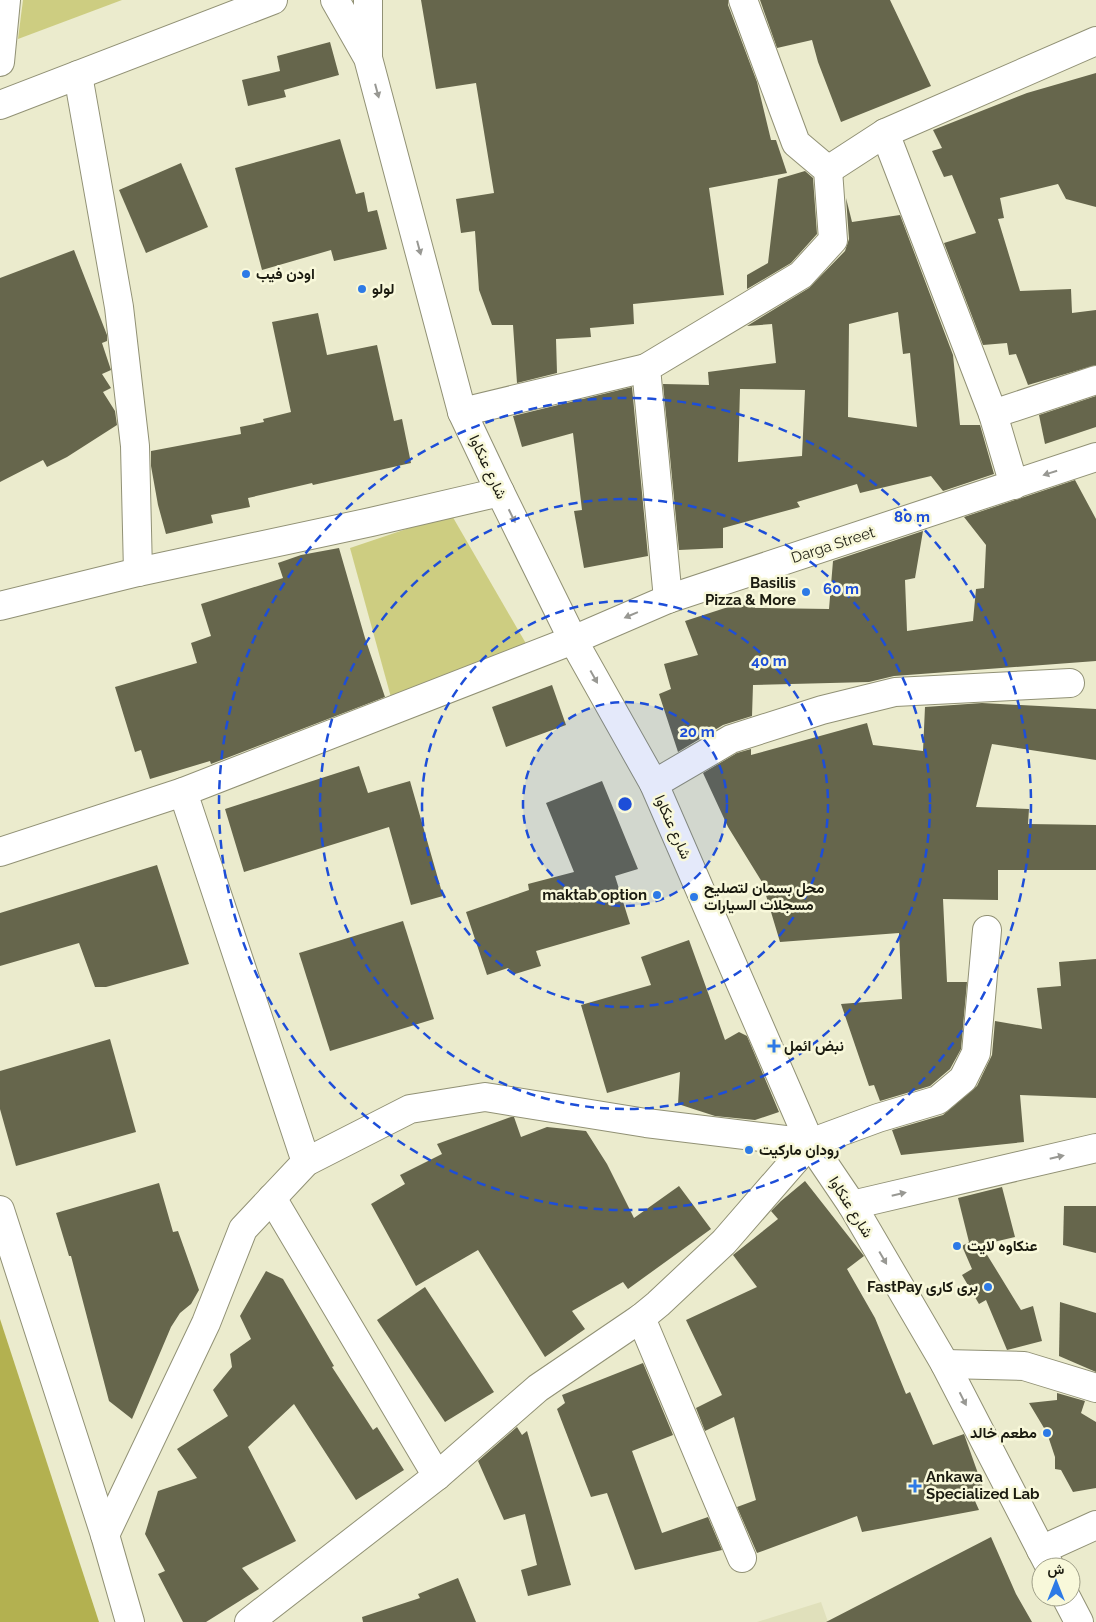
<svg xmlns="http://www.w3.org/2000/svg" width="1096" height="1622" viewBox="0 0 1096 1622" font-family="Raleway,Vazirmatn,sans-serif">
  <style>
    .built { fill: #e0e0bb }
    .green { fill: #cdcd81 }
    .forest { fill: #b3b150 }
    .building { fill: #66664c; fill-rule: evenodd }
    .lines { fill: none; stroke-linecap: round; stroke-linejoin: round }
    .minor-casing { stroke: #919175; stroke-width: 30 }
    .tertiary-casing { stroke: #919175; stroke-width: 30 }
    .minor { stroke: #fff; stroke-width: 28 }
    .tertiary { stroke: #fff; stroke-width: 28 }
    .oneway { fill: #989893 }
    .ring { fill: none; stroke: #1d4ed8; stroke-width: 2.5; stroke-dasharray: 9 6 }
    .poi-dot { fill: #2d7ae6; stroke: #f8f8da; stroke-width: 2 }
    .labels { text-anchor: middle; stroke-width: 5; stroke-linejoin: round; paint-order: stroke }
    .poi-label { font-size: 15px; font-weight: bold; fill: #1b1b10; stroke: #f8f8da; text-anchor: start }
    .street-label { font-size: 15px; fill: #1b1b10; stroke: #f8f8da }
    .centre { fill: #1d4ed8; stroke: #f8f8da; stroke-width: 2.5 }
    .ring-label { font-size: 15px; text-anchor: middle; font-weight: bold; fill: #1d4ed8; stroke: #f8f8da; stroke-width: 5; stroke-linejoin: round; paint-order: stroke }
  </style>
  <rect width="100%" height="100%" fill="#ebebcd"/>
  <polygon class="built" points="821,1602 828,1622 757,1622"/>
  <g class="green">
    <polygon points="23,0 122,0 18,39"/>
    <polygon points="451,514 528,647 392,701 350,548"/>
  </g>
  <polygon class="forest" points="0,1319 99,1622 0,1622"/>
  <g class="building">
    <polygon points="421,0 728,0 728,5 757,82 771,140 776,140 787,173 709,188 724,295 633,304 634,324 590,328 591,337 556,339 557,373 517,383 513,325 492,325 479,290 475,231 461,233 456,199 494,193 476,83 436,89"/>
    <polygon points="760,0 890,0 931,86 841,122 818,62 812,40 777,48"/>
    <polygon points="330,42 339,75 284,90 286,97 248,106 242,80 280,71 277,56"/>
    <polygon points="1096,73 1096,207 1066,199 1058,184 1000,198 1004,218 998,219 1020,291 1071,289 1072,313 1096,310 1096,365 1028,385 1016,354 1009,355 1007,343 983,345 944,243 976,233 952,175 944,177 932,151 942,148 933,130 1027,93"/>
    <polygon points="340,139 356,194 364,192 368,212 377,210 387,249 334,261 331,250 262,270 235,168"/>
    <polygon points="181,163 208,227 146,253 119,190"/>
    <polygon points="805,171 813,178 817,234 791,263 747,289 747,275 768,263 778,179"/>
    <path d="M846,198L852,222L900,215L953,355L960,425H980L994,474L943,491L931,476L860,493L857,484L797,502L800,507L723,528V548L679,550L663,384L709,385L708,372L776,363L772,324L747,326L809,288L845,251L849,239ZM898,312L903,354L910,353L917,427L848,417L849,324ZM740,389L805,390L802,456L738,462Z"/>
    <polygon points="74,250 107,335 107,341 102,343 111,370 102,374 111,388 103,392 115,411 117,425 67,457 47,467 43,460 0,482 0,278"/>
    <polygon points="318,313 327,355 377,345 394,421 402,419 411,463 313,485 312,483 248,498 250,507 211,515 213,523 166,534 158,505 151,466 151,451 241,434 240,427 264,422 263,419 291,412 272,322"/>
    <polygon points="632,387 648,556 584,568 574,511 582,510 573,433 522,447 513,416"/>
    <polygon points="1096,396 1096,427 1045,444 1039,415"/>
    <polygon points="1075,480 1096,519 1096,661 894,676 869,682 753,685 752,716 723,725 678,752 659,694 671,689 664,664 698,655 685,621 756,598 755,608 829,609 833,561 923,531 915,578 905,580 907,631 973,621 976,589 984,588 986,545 964,517"/>
    <polygon points="339,548 365,638 385,697 211,764 210,761 150,779 141,750 135,752 115,687 197,663 191,643 211,636 201,604 283,578 278,563 301,555"/>
    <polygon points="552,685 566,725 506,747 492,707"/>
    <polygon points="982,703 1096,709 1096,760 992,744 976,807 1029,809 1028,824 1096,825 1096,870 998,870 998,900 943,899 947,982 967,982 961,1049 950,1069 930,1086 880,1101 874,1085 869,1086 841,1004 902,999 899,933 780,942 762,882 728,827 703,773 737,753 751,749 751,755 867,723 873,745 923,751 925,707"/>
    <polygon points="359,766 368,793 410,781 443,896 411,905 389,827 244,872 225,809"/>
    <polygon points="602,781 638,869 615,876 630,924 536,951 541,966 515,974 508,968 487,975 466,912 529,890 528,884 574,872 546,803"/>
    <polygon points="157,865 189,964 106,987 95,987 79,943 0,966 0,913"/>
    <polygon points="403,921 434,1019 330,1051 299,953"/>
    <polygon points="689,940 725,1040 739,1032 747,1036 779,1112 755,1120 715,1116 678,1104 680,1072 607,1093 581,1005 651,985 641,957"/>
    <polygon points="1096,959 1096,1098 1020,1095 1024,1142 901,1155 892,1130 943,1115 977,1086 992,1055 995,1021 1042,1029 1037,988 1061,986 1059,962"/>
    <polygon points="110,1039 136,1132 16,1166 0,1109 0,1071"/>
    <polygon points="511,1117 514,1117 521,1137 547,1127 586,1131 607,1164 634,1218 679,1186 711,1229 628,1289 623,1282 572,1311 585,1329 545,1357 478,1250 416,1286 371,1204 405,1184 400,1175 442,1154 437,1144"/>
    <polygon points="805,1181 864,1256 847,1269 875,1318 906,1394 910,1392 933,1445 964,1434 986,1496 975,1501 979,1510 862,1532 857,1516 757,1553 737,1507 756,1500 734,1417 705,1431 696,1408 722,1395 686,1320 757,1287 733,1255 778,1219 771,1211 781,1201"/>
    <polygon points="159,1183 173,1232 178,1231 199,1290 191,1304 180,1313 171,1327 132,1419 109,1401 71,1256 69,1256 56,1213"/>
    <polygon points="1002,1187 1015,1237 981,1245 1021,1310 1033,1306 1042,1341 1007,1350 986,1300 979,1304 962,1275 972,1269 962,1246 969,1242 958,1198"/>
    <polygon points="1064,1206 1096,1206 1096,1253 1063,1245"/>
    <polygon points="266,1271 283,1279 334,1366 332,1367 373,1430 377,1427 404,1470 356,1500 294,1404 248,1447 296,1541 242,1568 259,1589 206,1622 183,1622 158,1574 165,1571 145,1534 158,1491 197,1478 177,1449 228,1416 213,1390 232,1367 230,1354 251,1339 240,1316"/>
    <polygon points="425,1287 494,1392 445,1422 377,1320"/>
    <polygon points="1060,1302 1096,1313 1096,1372 1059,1356"/>
    <polygon points="643,1363 673,1435 632,1451 662,1533 708,1517 722,1550 635,1570 607,1493 591,1497 557,1409 565,1403 562,1395"/>
    <polygon points="1057,1393 1085,1401 1081,1413 1096,1422 1096,1488 1073,1492 1061,1470 1055,1469 1055,1457 1047,1433 1029,1403 1057,1400"/>
    <polygon points="517,1427 522,1435 527,1431 571,1585 528,1596 521,1570 537,1565 525,1514 504,1520 478,1461"/>
    <polygon points="991,1537 1016,1594 1032,1622 826,1622"/>
    <polygon points="458,1578 476,1622 363,1622 362,1617 420,1598 418,1594"/>
  </g>
  <g class="lines">
    <defs>
      <g id="minor">
        <polyline points="0,62 6,0"/>
        <polyline points="78,75 119,307 135,446 138,572"/>
        <polyline points="885,133 993,414 1014,485"/>
        <polyline points="828,170 885,133 1096,41"/>
        <polyline points="462,412 646,368"/>
        <polyline points="993,414 1096,380"/>
        <polyline points="668,599 646,368 801,275 833,240 828,170 796,143 743,0"/>
        <polyline points="0,606 138,572 371,522 500,492"/>
        <polyline points="654,784 731,739 822,710 895,692 1070,683"/>
        <polyline points="0,852 183,792"/>
        <polyline points="306,1162 183,792 573,640 668,599 1096,457"/>
        <polyline points="272,1198 437,1476"/>
        <polyline points="0,1210 105,1535 130,1622"/>
        <polyline points="641,1318 742,1558"/>
        <polyline points="945,1364 1024,1366 1096,1388"/>
        <polyline points="105,1535 206,1323 243,1229 306,1162 410,1109 485,1097 646,1123 810,1143 878,1118 938,1100 963,1079 976,1053 987,930"/>
        <polyline points="1041,1550 1096,1525"/>
        <polyline points="249,1622 437,1476 538,1388 641,1318 658,1304 724,1242 810,1143"/>
      </g>
      <g id="tertiary">
        <polyline points="335,0 368,58 462,412 500,492 573,640 654,784 810,1143 852,1205 945,1364 1050,1567"/>
        <polyline points="368,0 368,56"/>
        <polyline points="0,105 273,0"/>
        <polyline points="852,1205 1096,1148"/>
        <polyline points="1066,1597 1079,1622"/>
      </g>
    </defs>
    <use href="#minor" class="minor-casing"/>
    <use href="#tertiary" class="tertiary-casing"/>
    <use href="#minor" class="minor"/>
    <use href="#tertiary" class="tertiary"/>
  </g>
  <defs><path id="oneway-solid" d="M-6-.8H1V-3.2L6.5 0L1 3.2V.8H-6Z" transform="scale(1.25)"/></defs>
  <g class="oneway">
    <use href="#oneway-solid" transform="translate(377 91) rotate(75)"/>
    <use href="#oneway-solid" transform="translate(419 248) rotate(75)"/>
    <use href="#oneway-solid" transform="translate(1050 473) rotate(162)"/>
    <use href="#oneway-solid" transform="translate(512 516) rotate(64)"/>
    <use href="#oneway-solid" transform="translate(631 615) rotate(157)"/>
    <use href="#oneway-solid" transform="translate(594 677) rotate(61)"/>
    <use href="#oneway-solid" transform="translate(1057 1157) rotate(-13)"/>
    <use href="#oneway-solid" transform="translate(899 1194) rotate(-13)"/>
    <use href="#oneway-solid" transform="translate(883 1258) rotate(60)"/>
    <use href="#oneway-solid" transform="translate(963 1399) rotate(63)"/>
  </g>
  <circle cx="625" cy="804" r="102" fill="#1d4ed8" fill-opacity=".12"/>
  <g class="ring">
    <circle cx="625" cy="804" r="102"/>
    <circle cx="625" cy="804" r="203"/>
    <circle cx="625" cy="804" r="305"/>
    <circle cx="625" cy="804" r="406"/>
  </g>
  <g class="poi-dot">
    <circle cx="246" cy="274" r="5"/>
    <circle cx="362" cy="289" r="5"/>
    <circle cx="806" cy="592" r="5"/>
    <circle cx="657" cy="895" r="5"/>
    <circle cx="694" cy="897" r="5"/>
    <path d="M771.5 1038.5h5v5h5v5h-5v5h-5v-5h-5v-5h5z"/>
    <circle cx="749" cy="1150" r="5"/>
    <circle cx="957" cy="1246" r="5"/>
    <circle cx="988" cy="1287" r="5"/>
    <circle cx="1047" cy="1433" r="5"/>
    <path d="M912.5 1478.5h5v5h5v5h-5v5h-5v-5h-5v-5h5z"/>
  </g>
  <g class="labels">
    <g class="poi-label">
      <text x="256" y="279">اودن فيب</text>
      <text x="372" y="294">لولو</text>
      <text x="796" y="588" text-anchor="end">Basilis<tspan x="796" dy="17">Pizza &amp; More</tspan></text>
      <text x="704" y="893">محل بسمان لتصليح<tspan x="704" dy="17">مسجلات السيارات</tspan></text>
      <text x="647" y="900" text-anchor="end">maktab option</text>
      <text x="784" y="1051">نبض ائمل</text>
      <text x="759" y="1155">رودان ماركيت</text>
      <text x="967" y="1251">عنكاوه لايت</text>
      <text x="978" y="1292" text-anchor="end">FastPay بری كاری</text>
      <text x="1037" y="1438" text-anchor="end">مطعم خالد</text>
      <text x="926" y="1482">Ankawa<tspan x="926" dy="17">Specialized Lab</tspan></text>
    </g>
    <g class="street-label">
      <text transform="translate(488 467) rotate(65)" y="5">شارع عنكاوا</text>
      <text transform="translate(833 545) rotate(-18)" y="5">Darga Street</text>
      <text transform="translate(673 827) rotate(66)" y="5">شارع عنكاوا</text>
      <text transform="translate(851 1207) rotate(58)" y="5">شارع عنكاوا</text>
    </g>
  </g>
  <circle cx="625" cy="804" r="8" class="centre"/>
  <g class="ring-label">
    <text x="912" y="522">80 m</text>
    <text x="841" y="594">60 m</text>
    <text x="769" y="666">40 m</text>
    <text x="697" y="737">20 m</text>
  </g>
  <g transform="translate(1056 1582)"><circle r="24" fill="#f8f8da" stroke="#a0a089"/>
  <path d="M0-4L9 19L0 12L-9 19Z" fill="#2d7ae6"/>
  <text y="-8" font-size="14" font-weight="bold" text-anchor="middle" fill="#1b1b10">ش</text>
  </g>
</svg>
